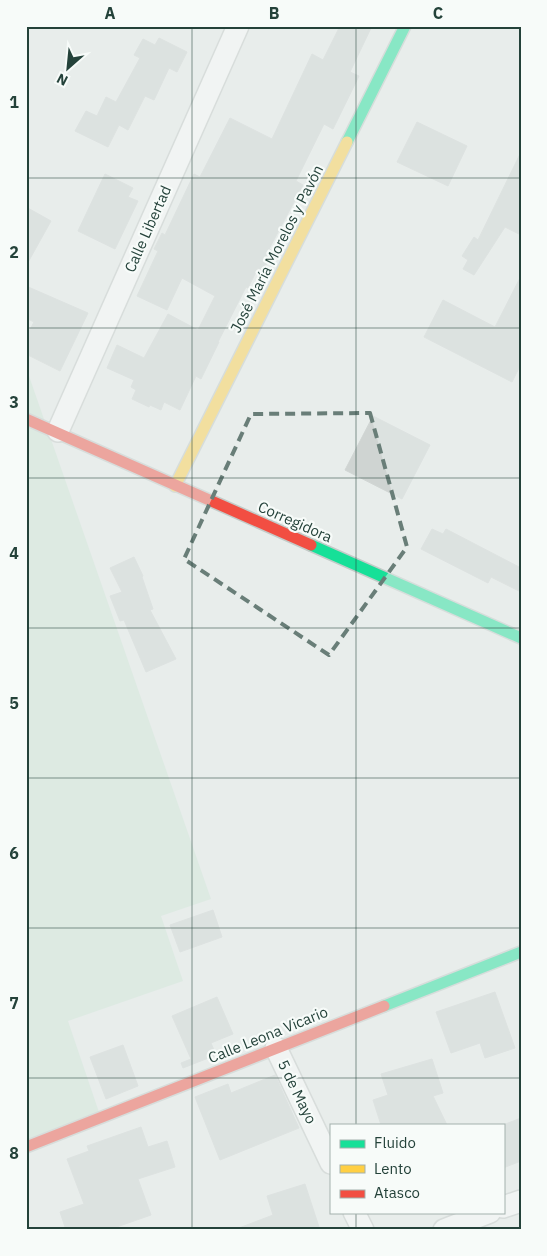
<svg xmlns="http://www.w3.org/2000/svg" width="547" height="1256" viewBox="0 0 547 1256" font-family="'IBM Plex Sans',sans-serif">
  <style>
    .green { fill: #d1e6d8 }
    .building { fill: #cfd4d2; stroke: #d1d6d4 }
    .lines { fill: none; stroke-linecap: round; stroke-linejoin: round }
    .street-casing { stroke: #c5cac8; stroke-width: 24 }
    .fast-casing { stroke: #c3cbc8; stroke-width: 14 }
    .slow-casing { stroke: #c3cbc8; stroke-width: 14 }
    .jam-casing { stroke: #c3cbc8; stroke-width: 14 }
    .street { stroke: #fcfcfc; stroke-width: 21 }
    .fast { stroke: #16e098; stroke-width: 11 }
    .slow { stroke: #ffcf43; stroke-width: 11 }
    .jam { stroke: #f24e42; stroke-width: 11 }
    .marked { fill: none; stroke: #697e78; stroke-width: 4; stroke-dasharray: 10 6; stroke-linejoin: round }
    .grid { fill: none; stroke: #24423a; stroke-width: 1; stroke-opacity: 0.55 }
    .labels { text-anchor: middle; stroke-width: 4.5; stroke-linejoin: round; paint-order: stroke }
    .street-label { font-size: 15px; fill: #24423a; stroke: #f7fbf9 }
    .neatline { fill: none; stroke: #24423a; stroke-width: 2 }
    .grid-label { font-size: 16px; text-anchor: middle; font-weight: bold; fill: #24423a }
  </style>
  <rect width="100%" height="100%" fill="#e8edeb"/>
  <polygon class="green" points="29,376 211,899 161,916 183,981 68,1021 102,1121 26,1147 26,377"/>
  <g class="building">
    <polygon points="340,26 372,26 350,72 359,76 333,129 324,124 296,181 303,185 269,249 273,251 263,271 258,268 248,288 246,287 218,342 219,342 201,379 196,376 180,410 164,402 161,410 150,405 149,407 132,399 136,390 131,387 134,380 107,368 117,345 144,358 168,314 198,330 215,296 182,278 167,310 137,296 158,251 154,249 162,233 165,235 194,174 200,177 230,118 272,139 312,54 323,60"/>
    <polygon points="159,38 187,52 177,72 169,68 154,100 145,96 128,130 119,125 108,147 75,131 86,111 97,116 106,97 116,102 140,58 134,55 143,39 155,45"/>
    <polygon points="417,122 467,146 448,186 397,162"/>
    <polygon points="521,152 521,235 505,227 474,275 463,269 468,260 462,256 474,237 478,240"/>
    <polygon points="105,174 133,188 128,197 138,201 115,249 78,231"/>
    <polygon points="26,207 51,221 26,266"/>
    <polygon points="521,276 521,364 512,382 424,337 443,300 495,327"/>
    <polygon points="26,286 88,313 60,371 26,354 26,337 34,322 26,318"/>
    <polygon points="373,416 430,445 402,499 345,470"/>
    <polygon points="432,529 443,534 446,529 521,568 521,592 491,577 488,583 421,549"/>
    <polygon points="134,557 143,576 142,577 153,609 150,610 176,659 146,672 124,620 120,621 110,596 122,592 110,568"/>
    <polygon points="213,910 222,937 180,952 170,925"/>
    <polygon points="495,992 515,1048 485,1058 480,1043 451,1053 436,1012"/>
    <polygon points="217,997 233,1034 211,1043 216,1055 183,1068 181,1063 191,1059 172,1016"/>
    <polygon points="123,1045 138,1086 106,1099 90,1057"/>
    <polygon points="432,1059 443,1093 433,1096 447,1125 381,1125 373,1100 388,1095 381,1074"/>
    <polygon points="275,1075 299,1128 220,1160 195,1097 228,1084 231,1093"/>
    <polygon points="521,1118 521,1161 503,1168 503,1125"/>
    <polygon points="141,1127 148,1147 167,1141 175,1167 138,1179 151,1215 108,1230 66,1230 60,1212 84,1204 67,1159 89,1151 87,1146"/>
    <polygon points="305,1184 320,1230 239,1230 239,1228 273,1215 267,1196"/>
  </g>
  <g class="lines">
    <defs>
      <g id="street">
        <polyline points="58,431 238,26"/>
        <polyline points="276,1048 331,1163"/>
        <polyline points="503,1207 521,1201"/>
        <polyline points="354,1212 363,1230"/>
        <polyline points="444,1230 490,1212"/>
      </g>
      <g id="fast">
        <polyline points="347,142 405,26"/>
        <polyline points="311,545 521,638"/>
        <polyline points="384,1006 521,952"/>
      </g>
      <polyline id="slow" points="175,486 347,142"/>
      <g id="jam">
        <polyline points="26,419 311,545"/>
        <polyline points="26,1147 384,1006"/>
      </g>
    </defs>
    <use href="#street" class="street-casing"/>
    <use href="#fast" class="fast-casing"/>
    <use href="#slow" class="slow-casing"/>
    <use href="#jam" class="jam-casing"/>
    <use href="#street" class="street"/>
    <use href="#fast" class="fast"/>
    <use href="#slow" class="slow"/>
    <use href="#jam" class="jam"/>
  </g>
  <path d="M0 0H547V1256H0ZM370,413L407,547L329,655L184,559L251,414Z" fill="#e8edeb" fill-opacity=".55" fill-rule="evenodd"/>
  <path class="marked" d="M370,413L407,547L329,655L184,559L251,414Z"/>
  <path class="grid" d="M192,26V1230M356,26V1125M26,178H521M26,328H521M26,478H521M26,628H521M26,778H521M26,928H521M26,1078H521M356,1212V1230"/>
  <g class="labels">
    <g class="street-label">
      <text transform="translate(148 229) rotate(-66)" y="5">Calle Libertad</text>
      <text transform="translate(277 249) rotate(-63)" y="5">José María Morelos y Pavón</text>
      <text transform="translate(295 522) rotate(24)" y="5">Corregidora</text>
      <text transform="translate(268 1035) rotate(-22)" y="5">Calle Leona Vicario</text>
      <text transform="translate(297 1092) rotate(64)" y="5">5 de Mayo</text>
    </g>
  </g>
  <rect width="547" height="1256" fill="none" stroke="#f7fbf9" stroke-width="55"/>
  <rect x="330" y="1124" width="175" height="90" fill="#f7fbf9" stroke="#a3b1ad"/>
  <rect x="340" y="1140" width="25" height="8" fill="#16e098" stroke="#a3b1ad"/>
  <text x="374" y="1148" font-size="15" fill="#24423a">Fluido</text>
  <rect x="340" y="1165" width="25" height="8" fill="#ffcf43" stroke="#a3b1ad"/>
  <text x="374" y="1174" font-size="15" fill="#24423a">Lento</text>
  <rect x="340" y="1190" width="25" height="8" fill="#f24e42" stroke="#a3b1ad"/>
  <text x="374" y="1198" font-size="15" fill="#24423a">Atasco</text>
  <g transform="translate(68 68) rotate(207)" stroke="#f7fbf9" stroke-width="4" paint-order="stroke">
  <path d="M0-4L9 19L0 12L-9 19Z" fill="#24423a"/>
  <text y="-8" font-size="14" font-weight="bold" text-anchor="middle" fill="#24423a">N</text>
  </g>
  <rect x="28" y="28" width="492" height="1200" class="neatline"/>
  <g class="grid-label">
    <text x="110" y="19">A</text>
    <text x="274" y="19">B</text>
    <text x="438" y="19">C</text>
    <text x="14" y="108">1</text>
    <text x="14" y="258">2</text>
    <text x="14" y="408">3</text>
    <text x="14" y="559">4</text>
    <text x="14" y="709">5</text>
    <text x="14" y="859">6</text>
    <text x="14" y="1009">7</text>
    <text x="14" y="1159">8</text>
  </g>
</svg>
